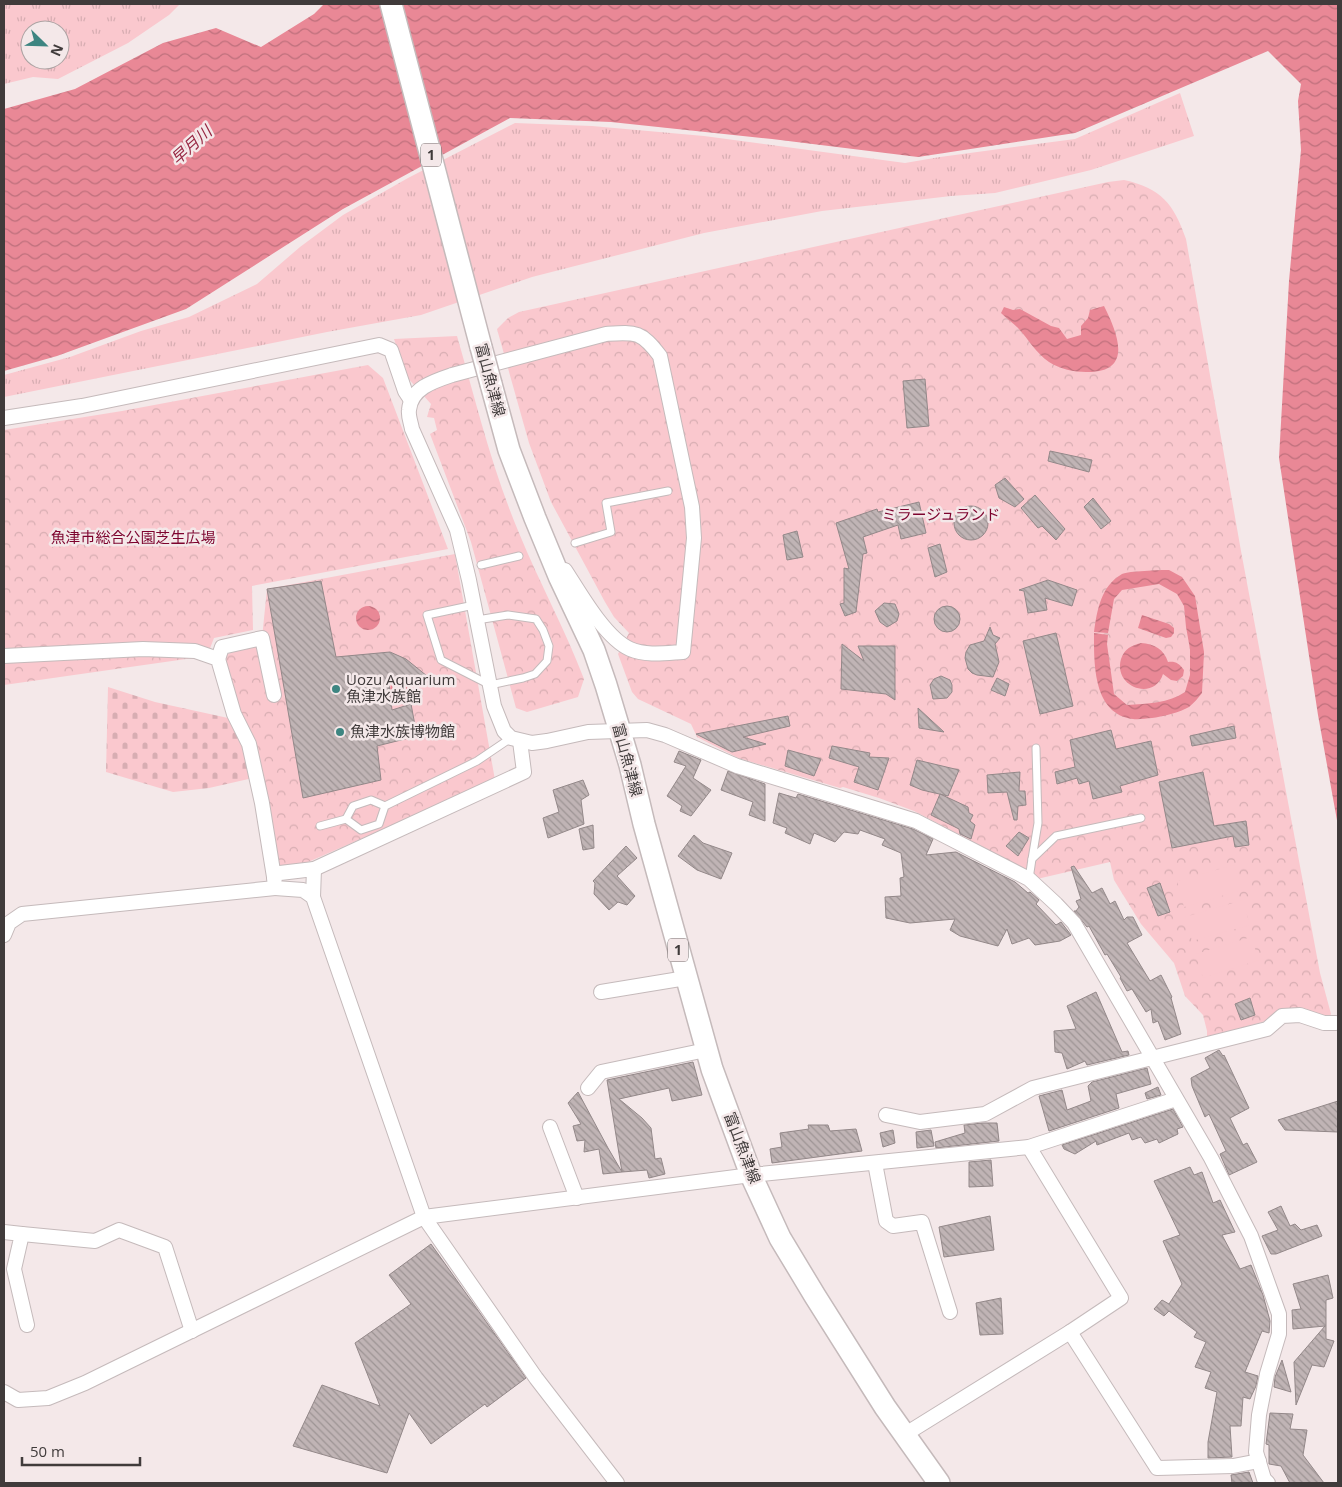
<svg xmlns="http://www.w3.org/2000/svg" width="1342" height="1487" viewBox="0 0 1342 1487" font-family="'Open Sans','Noto Sans JP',sans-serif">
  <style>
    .grass { fill: url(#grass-tufts); fill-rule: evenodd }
    .cemetery { fill: url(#cemetery-stones) }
    .park { fill: url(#park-crowns) }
    .pitch { fill: #fac8ce }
    .water { fill: url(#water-waves) }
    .building { fill: url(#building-back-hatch); stroke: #938889 }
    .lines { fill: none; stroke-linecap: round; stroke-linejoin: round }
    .service-casing { stroke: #c5babb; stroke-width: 9 }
    .minor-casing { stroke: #c5babb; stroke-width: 16 }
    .primary-casing { stroke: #c5babb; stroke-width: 24 }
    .service { stroke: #fff; stroke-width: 7 }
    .minor { stroke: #fff; stroke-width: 14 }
    .primary { stroke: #fff; stroke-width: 21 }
    .primary-bridge-casing { stroke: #c5babb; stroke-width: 24; stroke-linecap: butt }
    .primary-bridge { stroke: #fff; stroke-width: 21 }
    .poi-dot { fill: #3d8581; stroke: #f4e8e9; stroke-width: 2 }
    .labels { text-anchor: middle; stroke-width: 5; stroke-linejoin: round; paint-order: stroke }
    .shield { fill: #f4e8e9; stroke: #766f6f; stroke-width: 1 }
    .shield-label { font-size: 14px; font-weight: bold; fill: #403b3b }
    .street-label { font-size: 15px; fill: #403b3b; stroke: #f4e8e9 }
    .park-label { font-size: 15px; fill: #7d032e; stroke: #f4e8e9 }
    .poi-label { font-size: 15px; fill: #403b3b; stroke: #f4e8e9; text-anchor: start }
    .water-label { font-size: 16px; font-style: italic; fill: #972642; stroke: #f4e8e9 }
  </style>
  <defs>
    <pattern id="grass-tufts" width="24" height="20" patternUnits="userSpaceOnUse" patternTransform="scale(1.25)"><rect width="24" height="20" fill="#fac8ce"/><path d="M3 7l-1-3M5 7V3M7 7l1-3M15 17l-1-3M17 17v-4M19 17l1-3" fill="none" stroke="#d7adb2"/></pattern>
    <pattern id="cemetery-stones" width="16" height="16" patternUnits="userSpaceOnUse" patternTransform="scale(1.25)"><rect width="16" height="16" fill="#fac8ce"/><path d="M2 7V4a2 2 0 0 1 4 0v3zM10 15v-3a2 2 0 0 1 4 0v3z" fill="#d7adb2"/></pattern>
    <pattern id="park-crowns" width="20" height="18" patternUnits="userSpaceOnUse" patternTransform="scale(1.25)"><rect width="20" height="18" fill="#fac8ce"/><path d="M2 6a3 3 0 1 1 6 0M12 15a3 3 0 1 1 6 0" fill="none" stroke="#d7adb2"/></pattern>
    <pattern id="water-waves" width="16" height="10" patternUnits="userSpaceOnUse" patternTransform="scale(1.25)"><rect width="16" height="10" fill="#e98896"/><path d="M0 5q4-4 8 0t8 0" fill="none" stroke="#be707c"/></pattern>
    <pattern id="building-back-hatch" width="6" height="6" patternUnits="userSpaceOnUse" patternTransform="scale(1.25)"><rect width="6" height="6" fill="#c0b4b5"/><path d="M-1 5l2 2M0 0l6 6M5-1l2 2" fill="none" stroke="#9d9494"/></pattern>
  </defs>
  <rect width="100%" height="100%" fill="#f4e8e9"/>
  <g class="grass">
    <path d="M4,4H180L169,15L128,43L58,79L33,77L4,84ZM30,30H60V60H30Z"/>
    <polygon points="1180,93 1194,136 1091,170 995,193 951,196 822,211 704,233 532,277 421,315 327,332 4,397 4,375 70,357 141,331 189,317 257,284 300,247 343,215 408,178 515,123 592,126 704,136 905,163 940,157 1075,139"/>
  </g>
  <polygon class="cemetery" points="108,687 155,702 228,718 244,745 253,778 209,788 173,792 106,772"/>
  <g class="park">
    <path d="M1124,180C1161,188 1174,204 1186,239L1241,551L1320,973L1331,1014L1329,1017L1274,1018L1207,1040V1031L1203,1015L1185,996L1174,963L1141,924L1114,880L1110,862L1037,879L1004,858L914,811L879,798L843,787L840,788L738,758L697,737L691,724L638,699L632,692L618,654L629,633L614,617L605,602L551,502L529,443L497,329L508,318L519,312L1108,182Z"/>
    <path d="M457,336C476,402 492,469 519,533C539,582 565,629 584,679L578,697L527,712L516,708L471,542L430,434L437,430L434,418L427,417L431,404L406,376L394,339Z"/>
    <polygon points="368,365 383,378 448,549 252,586 253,630 214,638 207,656 4,685 4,430 122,411"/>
    <polygon points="455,554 495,780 274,877 259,780 218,659 262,638 267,589"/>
  </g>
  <g class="pitch">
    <polygon points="1234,865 1242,890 1184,907 1177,881"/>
    <polygon points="1243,900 1250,925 1192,941 1185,917"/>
    <polygon points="1251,937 1259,960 1203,978 1196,954"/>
  </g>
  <g class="water">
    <polygon points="324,4 1338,4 1338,826 1318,715 1279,458 1289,281 1301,150 1298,101 1301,84 1268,51 1075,133 918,157 772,139 611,122 510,118 343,209 186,309 57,356 4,371 4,109 75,89 163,43 216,28 261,47 314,14"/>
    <path d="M1104,306C1118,334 1134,373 1086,372C1074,372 1060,369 1049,362C1036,353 1029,340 1018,328C1013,323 1006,318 1001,313L1004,307L1013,310L1020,309L1051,326L1059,328L1067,339L1081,335V326L1088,318L1090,310Z"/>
    <path d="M1169,570L1182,577L1195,596L1204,652L1202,693C1198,698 1194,703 1189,707C1181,712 1161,717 1152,718C1146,718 1139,720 1133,719C1093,714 1094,664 1094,633L1108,635L1107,644L1114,694L1127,705C1147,704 1169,703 1185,692L1190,675V649L1186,627L1184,606L1177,594L1159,584L1122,590L1114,599L1108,633L1094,632C1097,610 1101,586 1122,574C1129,571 1159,570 1169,570Z"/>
    <circle cx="368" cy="618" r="12"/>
    <polygon points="1142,615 1169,624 1174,628 1174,633 1171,637 1166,638 1138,628"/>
    <path d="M1141,643C1154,644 1164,649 1168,662C1175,661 1179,663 1184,670L1183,676L1177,681L1171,680L1163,674C1154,702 1113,687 1121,659C1125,648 1131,646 1141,643Z"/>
    <circle cx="399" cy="690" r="9"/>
  </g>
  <g class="building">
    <polygon points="925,379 929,426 907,428 903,381"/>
    <polygon points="1050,451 1092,460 1089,472 1048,461"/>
    <polygon points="1005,478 1024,499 1015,507 999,498 995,485"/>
    <polygon points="1035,495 1065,529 1056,540 1042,526 1038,528 1021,508"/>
    <polygon points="1093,498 1111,521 1101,529 1084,507"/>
    <polygon points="919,502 926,533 901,539 898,525 863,537 867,553 863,554 856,612 845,616 840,604 844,603 844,568 849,569 836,523 877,509 878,512"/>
    <circle cx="971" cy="523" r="17"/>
    <polygon points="797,531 803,557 787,560 783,535"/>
    <polygon points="940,544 947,572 935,577 928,548"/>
    <polygon points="1048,580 1077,590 1072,606 1045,598 1047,610 1028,613 1024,591 1019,590"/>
    <polygon points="321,581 336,657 390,652 406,659 427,676 389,684 392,710 411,704 417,736 377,746 381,780 303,798 267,589"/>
    <polygon points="884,603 895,604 899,614 897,621 887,627 880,622 875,611"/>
    <circle cx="947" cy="619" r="13"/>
    <polygon points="990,627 993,635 1000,638 995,644 999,662 993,677 977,675 972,673 968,669 965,658 966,652 970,645 984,641"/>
    <polygon points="1056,633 1073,706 1040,714 1023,641"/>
    <polygon points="842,644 864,661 858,646 895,646 895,700 886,694 841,689"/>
    <polygon points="941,676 950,680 952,685 952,692 947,698 933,699 930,685 934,679"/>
    <polygon points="997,678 1009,684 1005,696 991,690"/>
    <polygon points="918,708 944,732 919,728"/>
    <polygon points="788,716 790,726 743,737 766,744 732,752 696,734"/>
    <polygon points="1234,726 1236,738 1192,746 1190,736"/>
    <polygon points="1111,730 1116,749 1151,741 1158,775 1120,786 1122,792 1093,799 1089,781 1079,784 1077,778 1057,784 1055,772 1075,767 1070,740"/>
    <polygon points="832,746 870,753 869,757 889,758 878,790 854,782 859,767 829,758"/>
    <polygon points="788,750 821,759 814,776 785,766"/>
    <polygon points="679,751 701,760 693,778 711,790 691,816 680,811 682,806 667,796 686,766 674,762"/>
    <polygon points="917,760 959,770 948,796 922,790 910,785"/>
    <polygon points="728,771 765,784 765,821 749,815 753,802 721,790"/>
    <polygon points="1020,772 1019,791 1025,791 1026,805 1018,806 1017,820 1014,820 1007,792 988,793 987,775"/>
    <polygon points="1203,772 1214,826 1246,821 1249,845 1235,847 1233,836 1172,848 1159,782"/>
    <polygon points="583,780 589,795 581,800 584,824 548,838 543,818 559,812 553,790"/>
    <polygon points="779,793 796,798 798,794 913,829 933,839 926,855 956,852 1015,882 1028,893 1030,892 1039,900 1036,904 1056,925 1061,922 1071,935 1060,941 1035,945 1029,938 1012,944 1007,929 998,946 960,936 950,930 955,919 910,923 886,918 885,897 901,896 900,878 904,877 901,853 882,845 885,839 860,830 858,834 844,832 835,842 814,833 810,844 785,833 787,828 773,823"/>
    <polygon points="940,794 968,807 969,813 973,815 970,821 975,825 971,839 960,834 959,829 931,815"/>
    <polygon points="593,825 594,848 583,850 579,829"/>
    <polygon points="1019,832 1029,838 1018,856 1006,846"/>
    <polygon points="694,835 703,843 732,853 721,879 697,870 678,856"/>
    <polygon points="626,846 637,858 617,876 635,896 627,905 618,902 609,910 594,894 595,883 593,881"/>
    <polygon points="1074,866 1092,893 1102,888 1110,904 1115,901 1124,920 1127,917 1133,917 1142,935 1127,943 1150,981 1161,975 1172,997 1171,998 1181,1034 1165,1040 1158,1021 1153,1023 1151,1009 1146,1012 1132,989 1127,991 1120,978 1121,977 1107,954 1105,955 1089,926 1087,927 1074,911 1076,911 1079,907 1076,901 1081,899 1071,867"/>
    <polygon points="1160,883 1170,912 1158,916 1147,888"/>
    <polygon points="1096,992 1122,1052 1128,1051 1129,1055 1087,1065 1085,1061 1067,1069 1062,1053 1055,1052 1054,1031 1076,1029 1067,1006"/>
    <polygon points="1250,998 1255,1015 1241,1020 1235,1004"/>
    <polygon points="1219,1050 1223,1056 1224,1055 1249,1108 1230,1118 1243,1145 1247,1143 1257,1162 1229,1175 1220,1154 1226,1151 1209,1114 1205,1117 1192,1086 1191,1078 1210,1068 1205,1058"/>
    <polygon points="693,1062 702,1095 672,1101 669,1088 619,1099 642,1118 651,1128 655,1159 661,1158 665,1174 649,1178 647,1170 622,1172 607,1080"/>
    <polygon points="1147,1068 1151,1084 1116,1094 1119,1108 1049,1131 1039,1096 1062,1090 1067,1110 1091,1101 1088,1086 1092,1082"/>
    <polygon points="1158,1087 1161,1095 1147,1099 1145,1093"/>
    <polygon points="578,1092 608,1148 622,1172 603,1174 599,1149 584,1152 585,1140 577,1141 573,1126 581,1124 568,1103"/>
    <polygon points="1338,1101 1338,1132 1285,1130 1278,1120"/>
    <polygon points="1173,1109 1183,1127 1177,1129 1178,1134 1159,1143 1157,1139 1145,1143 1141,1137 1132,1140 1129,1133 1097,1145 1096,1141 1075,1154 1064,1149 1062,1145"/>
    <polygon points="982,1123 997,1123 999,1141 936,1148 935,1142 965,1133 964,1125"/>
    <polygon points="808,1125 828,1125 830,1131 856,1129 862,1151 772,1163 770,1149 782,1147 780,1133 809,1129"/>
    <polygon points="893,1130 895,1143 883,1147 880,1133"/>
    <polygon points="931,1130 934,1146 917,1148 916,1132"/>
    <polygon points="991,1160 993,1186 969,1187 969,1162"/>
    <polygon points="1190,1167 1194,1175 1202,1172 1213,1203 1220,1200 1235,1232 1222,1235 1240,1269 1251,1265 1263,1295 1270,1321 1269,1333 1262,1331 1245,1372 1258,1376 1256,1386 1250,1399 1243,1397 1241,1426 1230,1426 1232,1457 1208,1458 1208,1442 1217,1392 1205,1388 1211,1372 1195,1367 1206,1342 1194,1337 1197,1332 1169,1311 1164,1316 1154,1309 1162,1300 1169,1304 1182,1284 1163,1241 1180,1235 1154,1181"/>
    <polygon points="1281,1206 1290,1226 1295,1224 1301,1230 1317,1225 1322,1236 1276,1254 1271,1254 1262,1236 1278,1230 1268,1212"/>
    <polygon points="990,1216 994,1250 944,1257 939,1227"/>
    <polygon points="431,1244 526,1378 487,1407 485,1404 431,1444 409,1413 387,1473 293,1446 322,1385 380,1406 355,1343 411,1304 389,1275"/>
    <polygon points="1328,1275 1333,1298 1326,1300 1326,1339 1334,1341 1324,1367 1312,1365 1296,1405 1294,1362 1325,1326 1293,1329 1292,1310 1301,1309 1293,1284"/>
    <polygon points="1001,1298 1003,1334 980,1335 976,1303"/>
    <polygon points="1282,1360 1291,1392 1274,1387 1275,1377"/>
    <polygon points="1270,1413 1293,1414 1290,1429 1307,1430 1303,1455 1324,1483 1290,1483 1281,1466 1269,1464 1269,1445 1266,1444"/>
    <polygon points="1249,1472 1253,1483 1232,1483 1231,1475"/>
  </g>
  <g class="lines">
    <defs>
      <g id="service">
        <polyline points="575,543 611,532 606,503 668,491"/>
        <polyline points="481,565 519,556"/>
        <polyline points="474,605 427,615 441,660 490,685 523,678 535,674 547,661 549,646 543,630 536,619 508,615 477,620"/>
        <polyline points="385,806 379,824 361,830 346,819 353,806 371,800 385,806 477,761 511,738"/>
        <polyline points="320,826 346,819"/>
        <polyline points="1032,859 1038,823 1036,748"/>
        <polyline points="1029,879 1032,859 1056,836 1141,818"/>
      </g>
      <g id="minor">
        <polyline points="4,418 82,406 379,345 391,350 405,391 411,400"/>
        <path d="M565,570C580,593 605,638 630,649C646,656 666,653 683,652L694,538L692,507L660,356C641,331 636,332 606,334L452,375C434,381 411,388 409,410C408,416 411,423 412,429L457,530L469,580L494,706L504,731L511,738L532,743L547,741L588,732L647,730L665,735L737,766L916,821L1029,879L1056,904L1074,923L1211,1158L1251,1236L1279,1314V1334L1267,1374L1259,1415L1256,1452L1264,1479L1268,1483"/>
        <polyline points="4,656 143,649 195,651 218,659 234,714 249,744 262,803 274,877 280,873 314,869 524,772 520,741"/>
        <polyline points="218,659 222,647 262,638 274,695"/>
        <polyline points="274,877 275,888 303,890 313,897 424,1217 536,1378 617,1483"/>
        <polyline points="313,897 314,869"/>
        <polyline points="4,935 9,923 22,914 275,888"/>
        <polyline points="601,992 686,978"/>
        <polyline points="588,1088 601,1072 706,1050"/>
        <polyline points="886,1115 920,1122 985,1114 1033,1088 1267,1029 1282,1016 1300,1015 1324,1023 1336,1023"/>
        <polyline points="550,1127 577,1198"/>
        <polyline points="1029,1147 1121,1298 1070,1332 1157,1468 1233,1466 1259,1461"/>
        <polyline points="875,1163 886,1221 893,1226 922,1222 950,1312"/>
        <polyline points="4,1232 22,1234 14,1269 27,1325"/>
        <polyline points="22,1234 95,1241 119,1230 165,1247 192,1331"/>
        <polyline points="4,1392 18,1400 48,1398 85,1383 424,1217 751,1175 1029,1147 1176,1099"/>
        <polyline points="904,1435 1070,1332"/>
      </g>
      <g id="primary">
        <polyline points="391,4 481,347"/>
        <polyline points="491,384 509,450 535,518 559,576 594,650 606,685 630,765 644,824 712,1069 751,1175 780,1238 815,1296 885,1407 939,1483"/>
      </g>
    </defs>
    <use href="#service" class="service-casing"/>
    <use href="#minor" class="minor-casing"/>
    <use href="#primary" class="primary-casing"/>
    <use href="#service" class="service"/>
    <use href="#minor" class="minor"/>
    <use href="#primary" class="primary"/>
    <defs>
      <polyline id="primary-bridge" points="481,347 491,384"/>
    </defs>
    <use href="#primary-bridge" class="primary-bridge-casing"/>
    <use href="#primary-bridge" class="primary-bridge"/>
  </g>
  <g class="poi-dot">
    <circle cx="336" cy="689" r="5"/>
    <circle cx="340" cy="732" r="5"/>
  </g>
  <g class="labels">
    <g class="shield">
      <rect x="421" y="143.5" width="20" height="23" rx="4"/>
      <rect x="668" y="938.5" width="20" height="23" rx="4"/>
    </g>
    <g class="shield-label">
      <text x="431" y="160">1</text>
      <text x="678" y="955">1</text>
    </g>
    <g class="street-label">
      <text transform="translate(490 380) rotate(75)" y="5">富山魚津線</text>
      <text transform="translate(627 760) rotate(75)" y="5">富山魚津線</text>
      <text transform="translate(742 1148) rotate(69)" y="5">富山魚津線</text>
    </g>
    <g class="park-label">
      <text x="941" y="520">ミラージュランド</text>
      <text x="133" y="543">魚津市総合公園芝生広場</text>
    </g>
    <g class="poi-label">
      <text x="346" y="685">Uozu Aquarium<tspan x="346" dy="17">魚津水族館</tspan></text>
      <text x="350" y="737">魚津水族博物館</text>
    </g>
    <g class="water-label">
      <text transform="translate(191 145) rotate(-42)" y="6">早月川</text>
    </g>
  </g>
  <rect width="1342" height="1487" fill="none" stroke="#403b3b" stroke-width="10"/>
  <g transform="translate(45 45) rotate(113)"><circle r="24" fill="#f4e8e9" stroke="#aca3a3"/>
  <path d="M0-4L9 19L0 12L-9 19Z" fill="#3d8581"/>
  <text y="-8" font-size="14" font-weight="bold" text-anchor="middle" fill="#403b3b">N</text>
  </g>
  <path d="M22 1457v8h118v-8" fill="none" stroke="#403b3b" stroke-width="2.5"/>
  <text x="30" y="1457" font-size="15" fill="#403b3b" stroke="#f4e8e9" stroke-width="4" paint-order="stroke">50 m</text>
</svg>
